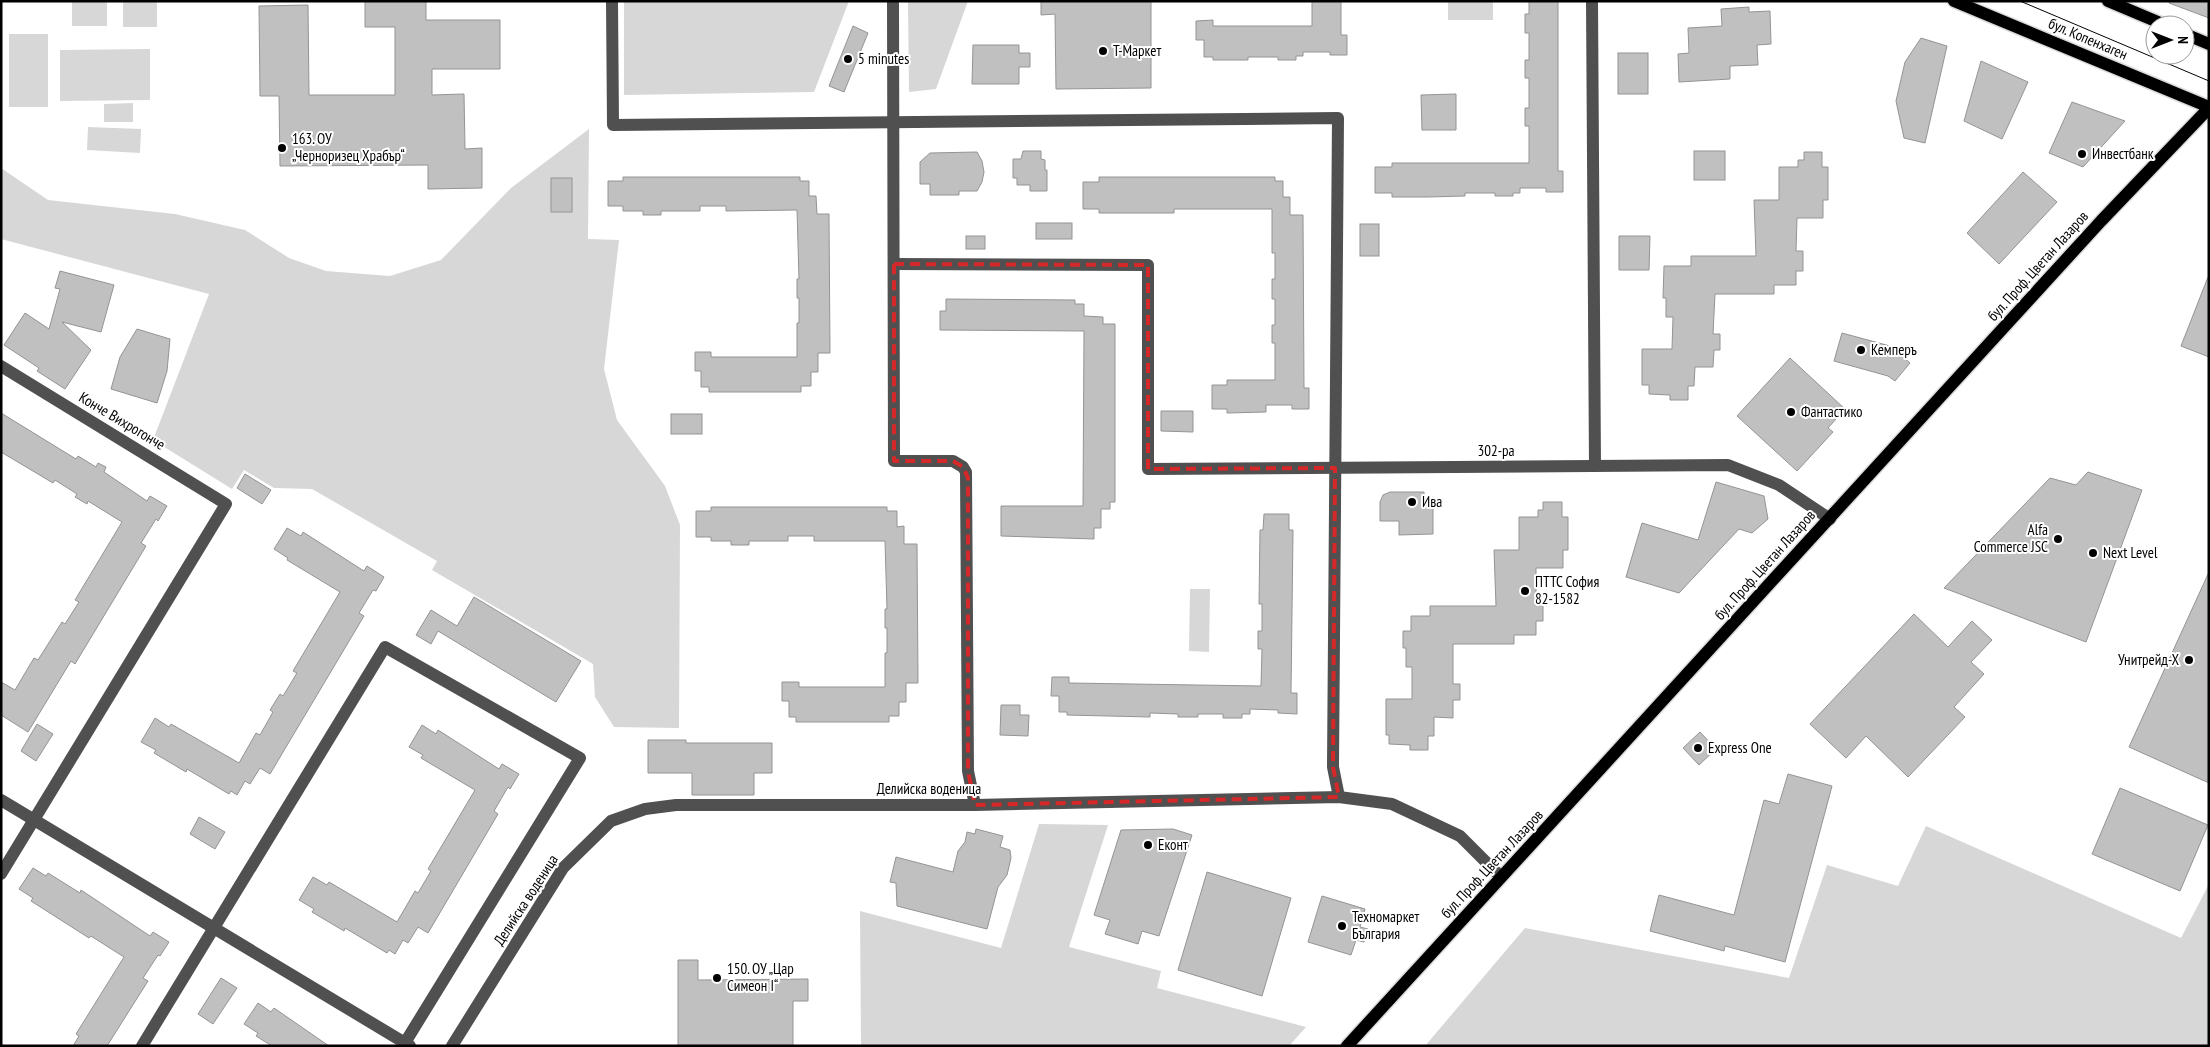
<svg xmlns="http://www.w3.org/2000/svg" width="2210" height="1047" viewBox="0 0 2210 1047" font-family="'PT Sans Narrow',sans-serif">
  <style>
    .green { fill: #d7d7d7 }
    .building { fill: #c0c0c0; stroke: #949494 }
    .lines { fill: none; stroke-linecap: round; stroke-linejoin: round }
    .major-casing { stroke: #dbdbdb; stroke-width: 15 }
    .minor { stroke: #505050; stroke-width: 12 }
    .major { stroke: #000; stroke-width: 12 }
    .tram { stroke: #000; stroke-width: 1 }
    .marked { fill: none; stroke: #d62828; stroke-width: 4; stroke-dasharray: 10 6; stroke-linejoin: round }
    .poi-dot { fill: #000; stroke: #fff; stroke-width: 2 }
    .labels { text-anchor: middle; stroke-width: 4; stroke-linejoin: round; paint-order: stroke }
    .street-label { font-size: 15px; fill: #000; stroke: #fff }
    .poi-label { font-size: 15px; fill: #000; stroke: #fff; text-anchor: start }
  </style>
  <rect width="100%" height="100%" fill="#fff"/>
  <g class="green">
    <rect x="72" y="1" width="35" height="25"/>
    <rect x="123" y="1" width="34" height="26"/>
    <polygon points="624,1 849,1 814,92 624,95"/>
    <polygon points="908,1 968,1 936,89 909,92"/>
    <rect x="1448" y="1" width="45" height="19"/>
    <rect x="9" y="34" width="39" height="73"/>
    <polygon points="150,49 150,100 60,101 60,50"/>
    <polygon points="133,103 133,122 104,122 104,104"/>
    <polygon points="88,127 141,129 140,153 87,150"/>
    <polygon points="589,129 588,239 619,240 604,369 617,420 665,486 680,525 679,728 614,727 595,697 593,664 432,570 437,561 312,489 274,488 244,470 232,489 153,440 209,294 1,239 1,168 48,200 175,214 245,230 289,258 326,271 390,276 441,260 511,188"/>
    <polygon points="1190,589 1210,589 1209,652 1189,651"/>
    <polygon points="1039,824 1108,825 1069,947 1161,971 1157,988 1306,1027 1289,1046 861,1046 860,911 1001,948"/>
    <polygon points="1926,826 2181,938 2209,884 2209,1046 1425,1046 1525,928 1789,978 1827,865 1898,886"/>
  </g>
  <g class="building">
    <polygon points="365,1 426,1 426,20 500,20 500,69 432,69 432,95 464,94 465,149 482,148 482,188 428,189 428,165 280,166 279,96 260,96 259,6 308,5 309,95 395,95 395,27 365,27"/>
    <polygon points="1041,1 1151,1 1151,88 1056,89 1055,14 1041,15"/>
    <polygon points="1312,1 1341,1 1341,35 1347,35 1347,55 1330,55 1330,52 1303,52 1303,56 1296,56 1296,60 1278,60 1278,57 1248,57 1248,60 1213,60 1213,57 1204,57 1204,40 1196,40 1196,21 1213,20 1213,26 1312,26"/>
    <polygon points="1529,1 1558,1 1558,171 1563,171 1563,192 1546,192 1546,188 1520,188 1520,193 1513,193 1513,196 1495,196 1495,193 1465,193 1465,196 1428,197 1392,197 1392,193 1375,193 1375,167 1392,167 1392,163 1529,163 1529,126 1525,126 1525,108 1529,108 1529,78 1525,78 1525,60 1529,60 1529,33 1525,33 1525,14 1529,14"/>
    <polygon points="2169,1 2209,1 2209,18 2169,3"/>
    <polygon points="1749,7 1749,12 1770,11 1771,44 1757,45 1758,65 1730,66 1730,79 1679,82 1678,54 1689,53 1688,28 1722,26 1721,9"/>
    <polygon points="853,26 868,33 844,92 829,86"/>
    <polygon points="1921,38 1947,46 1925,143 1904,138 1896,101 1905,62"/>
    <polygon points="973,45 1019,45 1019,53 1030,53 1030,67 1019,67 1019,84 972,84"/>
    <rect x="1618" y="53" width="30" height="41"/>
    <polygon points="1981,61 2028,82 2002,139 1964,121"/>
    <polygon points="1456,94 1456,130 1422,130 1421,95"/>
    <polygon points="2072,102 2125,121 2083,167 2049,153"/>
    <polygon points="1023,151 1041,151 1041,159 1045,160 1045,170 1047,170 1047,191 1030,191 1030,185 1017,185 1017,178 1013,178 1013,159 1021,159"/>
    <rect x="1694" y="151" width="31" height="29"/>
    <polygon points="977,152 982,161 984,172 982,182 977,191 959,191 959,195 930,195 930,184 920,184 920,162 930,153"/>
    <polygon points="1804,152 1822,152 1822,167 1828,167 1828,200 1823,200 1823,218 1797,218 1796,251 1803,251 1803,271 1796,271 1796,285 1774,285 1774,294 1715,294 1713,334 1720,334 1720,350 1714,350 1713,367 1695,367 1694,386 1688,386 1688,400 1670,400 1670,395 1649,394 1649,385 1642,385 1642,349 1672,349 1673,317 1666,317 1666,298 1663,298 1664,266 1691,266 1691,256 1756,256 1754,200 1779,200 1779,167 1798,167 1798,160 1804,160"/>
    <polygon points="2023,172 2057,202 1999,264 1967,233"/>
    <polygon points="623,177 800,177 800,181 809,181 809,196 816,196 817,214 829,214 830,353 818,353 818,372 811,372 811,386 801,386 801,392 709,392 709,387 701,387 701,371 695,371 695,352 711,352 711,357 797,357 797,323 799,323 799,298 797,298 797,279 799,279 797,210 726,211 726,206 700,206 700,211 661,211 661,215 643,215 643,211 623,211 623,206 608,206 608,181 623,181"/>
    <polygon points="1099,177 1275,177 1275,181 1283,181 1283,197 1290,197 1290,215 1303,215 1304,388 1309,388 1309,409 1292,409 1292,405 1266,405 1266,412 1227,413 1227,409 1212,409 1212,385 1227,385 1227,380 1275,380 1275,343 1272,343 1272,325 1275,325 1275,299 1272,299 1272,279 1275,279 1275,253 1272,253 1272,209 1174,209 1174,213 1099,213 1099,209 1083,209 1083,182 1099,182"/>
    <rect x="551" y="178" width="21" height="34"/>
    <rect x="1036" y="223" width="36" height="16"/>
    <rect x="1360" y="224" width="19" height="32"/>
    <rect x="966" y="236" width="19" height="13"/>
    <polygon points="1619,236 1650,236 1649,270 1619,270"/>
    <polygon points="60,271 114,285 101,332 62,322 91,350 65,389 37,371 39,368 4,345 25,313 49,329 60,289 55,288"/>
    <polygon points="2208,277 2209,278 2209,357 2181,346"/>
    <polygon points="946,299 1075,300 1075,304 1084,304 1084,316 1103,317 1103,324 1115,324 1115,502 1110,502 1110,509 1101,509 1101,528 1094,528 1094,539 1001,536 1001,506 1083,506 1084,331 940,330 940,311 946,311"/>
    <polygon points="137,329 170,339 167,371 157,403 111,389 120,357"/>
    <polygon points="1842,333 1890,346 1910,363 1895,381 1888,376 1834,361"/>
    <polygon points="1790,358 1845,409 1828,428 1833,432 1797,471 1737,416"/>
    <polygon points="1161,411 1193,411 1193,432 1161,431"/>
    <polygon points="1,413 76,459 78,456 96,467 98,463 106,467 104,472 147,501 150,496 167,506 158,521 156,519 141,543 146,546 75,664 71,661 28,732 1,715 1,682 15,690 34,658 38,660 62,622 65,624 79,602 75,600 122,522 88,501 87,504 75,497 77,494 55,480 53,483 1,452"/>
    <rect x="671" y="414" width="31" height="20"/>
    <polygon points="2088,472 2142,490 2086,642 1944,588 2050,478 2076,485"/>
    <polygon points="245,474 271,490 262,504 237,488"/>
    <polygon points="1716,482 1764,496 1768,519 1752,533 1739,529 1679,593 1626,577 1642,523 1698,540"/>
    <polygon points="1390,492 1424,492 1424,504 1433,504 1433,534 1399,535 1399,521 1380,521 1380,502 1383,495"/>
    <polygon points="1543,502 1562,502 1562,517 1568,517 1568,550 1563,550 1563,568 1536,568 1536,601 1543,601 1543,621 1536,621 1536,635 1514,635 1514,644 1453,644 1453,684 1460,684 1460,700 1453,700 1453,718 1434,717 1434,736 1428,736 1428,750 1410,750 1410,745 1389,744 1389,735 1386,735 1386,699 1412,699 1412,667 1406,667 1406,648 1403,648 1403,631 1411,631 1411,616 1430,616 1430,606 1496,606 1494,550 1519,550 1519,517 1538,517 1538,510 1543,510"/>
    <polygon points="711,507 887,507 887,511 897,511 897,527 904,526 904,544 917,544 918,683 906,683 906,702 899,702 899,716 889,716 889,722 796,722 796,717 789,717 789,701 782,701 782,682 799,682 799,687 885,687 885,653 887,653 887,628 885,628 885,609 887,609 885,541 814,541 814,536 788,536 788,541 749,541 749,545 731,545 731,541 711,541 711,537 696,537 696,511 711,511"/>
    <polygon points="1264,514 1289,514 1289,530 1293,530 1291,693 1297,693 1297,714 1278,713 1278,710 1250,709 1250,714 1242,714 1242,718 1223,718 1223,714 1198,714 1198,717 1178,717 1178,714 1150,713 1150,717 1067,715 1067,712 1059,712 1059,696 1051,696 1052,677 1069,677 1069,683 1261,686 1262,649 1258,649 1258,631 1262,631 1262,604 1259,604 1260,530 1263,530"/>
    <polygon points="287,528 301,536 303,532 364,571 367,566 384,577 376,591 373,590 359,613 364,616 270,774 260,768 250,784 245,781 237,795 231,791 229,794 187,769 186,772 154,753 156,750 141,742 155,718 169,727 171,724 239,763 256,733 260,735 273,712 270,710 280,694 283,696 297,673 293,671 340,592 287,560 288,558 274,549"/>
    <polygon points="2209,572 2209,783 2129,747"/>
    <polygon points="474,597 581,661 556,702 438,631 431,644 416,635 431,610 457,626"/>
    <polygon points="1914,614 1948,647 1972,621 1992,640 1971,662 1984,674 1954,707 1965,717 1908,777 1866,736 1846,758 1810,724"/>
    <polygon points="1001,705 1020,705 1020,715 1029,715 1028,736 1000,735"/>
    <polygon points="37,724 53,734 36,761 21,751"/>
    <polygon points="422,725 436,734 438,730 499,769 502,764 519,774 510,789 508,787 494,811 498,814 428,933 418,927 408,943 403,940 395,954 389,950 387,953 345,928 344,931 312,912 314,909 299,900 313,877 327,885 329,882 397,922 415,891 418,893 431,871 428,869 475,790 421,758 423,755 409,747"/>
    <polygon points="1700,732 1716,749 1699,765 1683,748"/>
    <polygon points="648,740 686,740 686,743 772,743 772,773 754,773 754,795 692,795 692,773 648,773"/>
    <polygon points="1788,774 1832,786 1785,962 1725,946 1724,951 1650,931 1659,895 1734,915 1764,800 1779,804"/>
    <polygon points="2120,788 2208,825 2180,891 2092,854"/>
    <polygon points="199,817 225,832 215,849 190,834"/>
    <polygon points="976,829 1003,836 1000,847 1010,850 1011,858 1007,875 998,887 987,929 897,906 896,883 890,882 896,857 953,872 958,851 965,842 967,832 975,834"/>
    <polygon points="1173,829 1192,835 1159,936 1142,931 1138,944 1105,934 1110,920 1094,915 1121,830"/>
    <polygon points="33,868 46,876 48,873 80,893 81,890 150,936 153,932 169,942 160,956 158,955 143,978 148,981 107,1046 73,1046 79,1036 76,1034 124,957 91,936 89,938 31,901 33,898 19,889"/>
    <polygon points="1207,872 1291,898 1262,996 1178,970"/>
    <polygon points="1322,896 1365,909 1360,927 1368,929 1364,942 1356,940 1351,955 1308,942"/>
    <polygon points="678,960 698,960 698,980 808,979 808,1001 793,1001 793,1046 678,1046"/>
    <polygon points="221,978 237,988 213,1024 198,1014"/>
    <polygon points="258,1003 271,1012 274,1008 329,1046 272,1046 256,1036 258,1033 244,1024"/>
  </g>
  <g class="lines">
    <defs>
      <g id="major">
        <polyline points="1954,1 2209,107"/>
        <polyline points="2108,1 2165,25"/>
        <polyline points="2185,34 2209,44"/>
        <polyline points="1347,1046 2101,221 2209,108"/>
      </g>
    </defs>
    <use href="#major" class="major-casing"/>
    <g class="minor">
      <polyline points="612,1 613,125 1338,118 1333,767 1339,797"/>
      <polyline points="893,1 894,461 953,461 963,467 966,472 968,771 975,805"/>
      <polyline points="1592,1 1595,466"/>
      <polyline points="894,264 1148,265 1148,469 1728,465 1779,485 1830,519"/>
      <polyline points="1,366 226,504 1,874"/>
      <polyline points="1,800 410,1046"/>
      <polyline points="142,1046 385,647 580,758 403,1046"/>
      <polyline points="452,1046 563,868 611,821 645,809 676,805 975,805 1339,797 1392,804 1460,836 1501,877"/>
    </g>
    <use href="#major" class="major"/>
    <polyline class="tram" points="2020,1 2209,81"/>
  </g>
  <path class="marked" d="M894,264L1148,265V469L1335,468L1333,767L1339,797L975,805L968,771V478L963,467L953,461H894Z"/>
  <g class="poi-dot">
    <circle cx="1103" cy="51" r="5"/>
    <circle cx="848" cy="59" r="5"/>
    <circle cx="282" cy="148" r="5"/>
    <circle cx="2082" cy="154" r="5"/>
    <circle cx="1861" cy="350" r="5"/>
    <circle cx="1791" cy="412" r="5"/>
    <circle cx="1412" cy="502" r="5"/>
    <circle cx="2058" cy="539" r="5"/>
    <circle cx="2093" cy="553" r="5"/>
    <circle cx="1525" cy="591" r="5"/>
    <circle cx="2189" cy="660" r="5"/>
    <circle cx="1698" cy="748" r="5"/>
    <circle cx="1148" cy="845" r="5"/>
    <circle cx="1342" cy="926" r="5"/>
    <circle cx="717" cy="978" r="5"/>
  </g>
  <g class="labels">
    <g class="street-label">
      <text transform="translate(2088 39) rotate(23)" y="5">бул. Копенхаген</text>
      <text transform="translate(2038 266) rotate(-48)" y="5">бул. Проф. Цветан Лазаров</text>
      <text transform="translate(122 421) rotate(31)" y="5">Конче Вихрогонче</text>
      <text x="1496" y="456">302-ра</text>
      <text transform="translate(1765 565) rotate(-48)" y="5">бул. Проф. Цветан Лазаров</text>
      <text x="929" y="794">Делийска воденица</text>
      <text transform="translate(1492 864) rotate(-47)" y="5">бул. Проф. Цветан Лазаров</text>
      <text transform="translate(526 900) rotate(-57)" y="5">Делийска воденица</text>
    </g>
    <g class="poi-label">
      <text x="1113" y="56">Т-Маркет</text>
      <text x="858" y="64">5 minutes</text>
      <text x="292" y="144">163. ОУ<tspan x="292" dy="17">„Черноризец Храбър“</tspan></text>
      <text x="2092" y="159">Инвестбанк</text>
      <text x="1871" y="355">Кемперъ</text>
      <text x="1801" y="417">Фантастико</text>
      <text x="1422" y="507">Ива</text>
      <text x="2048" y="535" text-anchor="end">Alfa<tspan x="2048" dy="17">Commerce JSC</tspan></text>
      <text x="2103" y="558">Next Level</text>
      <text x="1535" y="587">ПТТС София<tspan x="1535" dy="17">82-1582</tspan></text>
      <text x="2179" y="665" text-anchor="end">Унитрейд-Х</text>
      <text x="1708" y="753">Express One</text>
      <text x="1158" y="850">Еконт</text>
      <text x="1352" y="922">Техномаркет<tspan x="1352" dy="17">България</tspan></text>
      <text x="727" y="974">150. ОУ „Цар<tspan x="727" dy="17">Симеон I“</tspan></text>
    </g>
  </g>
  <rect width="2210" height="1047" fill="none" stroke="#000000" stroke-width="5"/>
  <g transform="translate(2170 40) rotate(90)"><circle r="24" fill="#ffffff" stroke="#999999"/>
  <path d="M0-4L9 19L0 12L-9 19Z" fill="#000000"/>
  <text y="-8" font-size="14" font-weight="bold" text-anchor="middle" fill="#000000">N</text>
  </g>
</svg>
